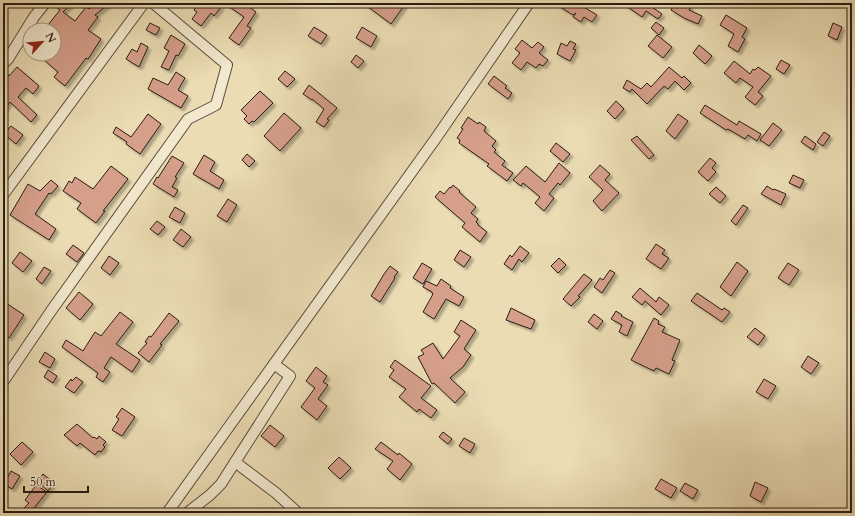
<svg xmlns="http://www.w3.org/2000/svg" width="855" height="516" viewBox="0 0 855 516" font-family="Cardo,serif">
  <style>
    .building { fill: #d59f8a; stroke: #2a1c14; filter: url(#shadow) }
    .lines { fill: none; stroke-linecap: round; stroke-linejoin: round }
    .minor-casing { stroke: #5a4c3c; stroke-width: 12 }
    .minor { stroke: #f2e8ce; stroke-width: 10 }
  </style>
  <defs>
    <filter id="shadow"><feDropShadow dx="3" dy="3" stdDeviation="1" flood-color="#0004"/></filter>
  </defs>
  <rect width="100%" height="100%" fill="#ebdcb3"/>
  <filter id="stains"><feTurbulence type="fractalNoise" baseFrequency=".005" numOctaves="4"/><feColorMatrix values="0 0 0 0 .2 0 0 0 0 .09 0 0 0 0 .02 0 0 0 .5 -.17"/></filter>
  <radialGradient id="worn" r=".72"><stop offset=".6" stop-color="#630" stop-opacity="0"/><stop offset="1" stop-color="#630" stop-opacity=".3"/></radialGradient>
  <g class="building">
    <polygon points="52,3 72,3 63,12 75,21 86,7 89,9 96,3 110,3 95,15 98,17 88,30 101,39 88,59 86,58 65,86 54,77 58,72 44,60 50,54 54,54 54,30 44,30 60,10"/>
    <polygon points="203,3 207,6 210,3 215,3 221,7 214,16 211,13 201,26 192,19 197,12 194,10 198,4 201,6"/>
    <polygon points="224,3 244,3 256,12 247,26 251,28 239,45 229,38 244,17"/>
    <polygon points="363,3 406,3 391,24"/>
    <polygon points="554,3 577,3 597,15 592,22 584,17 581,22 573,17 576,13 573,15"/>
    <polygon points="622,3 646,3 662,14 658,19 646,11 642,17"/>
    <polygon points="675,3 683,3 691,7 689,10 702,16 698,24 684,18 671,10"/>
    <polygon points="726,15 747,28 742,37 745,39 738,52 728,46 734,34 720,25"/>
    <polygon points="656,22 664,28 659,35 651,28"/>
    <polygon points="150,23 160,28 156,35 146,30"/>
    <polygon points="833,23 842,27 837,40 828,36"/>
    <polygon points="314,27 327,35 321,44 308,36"/>
    <polygon points="362,27 377,36 371,47 356,38"/>
    <polygon points="171,35 185,44 178,56 176,55 169,70 161,67 169,51 164,48"/>
    <polygon points="657,35 672,47 663,58 648,46"/>
    <polygon points="522,40 532,48 538,42 544,47 539,53 548,60 543,66 539,64 536,68 527,62 521,70 512,63 520,53 515,49"/>
    <polygon points="570,41 576,44 573,49 576,50 570,61 557,54 561,43 567,46"/>
    <polygon points="141,43 148,47 139,67 126,59 132,49 137,52"/>
    <polygon points="699,45 712,56 705,64 693,53"/>
    <polygon points="356,55 364,61 358,68 351,62"/>
    <polygon points="781,60 790,65 784,74 776,69"/>
    <polygon points="734,61 750,74 753,69 755,70 758,67 771,76 758,92 763,96 755,105 745,97 753,87 740,78 736,83 724,73"/>
    <polygon points="17,67 39,86 33,94 26,88 18,97 37,115 31,122 10,102 3,111 3,88 7,84 3,79 8,74 9,76"/>
    <polygon points="669,67 682,78 684,76 691,83 684,90 675,81 668,89 664,86 647,104 632,89 630,92 623,88 627,80 641,89 647,83 651,87"/>
    <polygon points="285,71 295,79 287,87 278,79"/>
    <polygon points="176,72 185,78 178,90 188,96 181,108 148,89 153,78 168,85"/>
    <polygon points="494,76 507,86 505,88 512,93 508,99 488,84"/>
    <polygon points="309,85 337,108 327,119 329,120 324,127 316,122 324,109 312,99 312,100 303,94"/>
    <polygon points="260,91 273,103 254,122 252,121 249,124 244,119 247,116 241,110"/>
    <polygon points="616,101 624,109 615,119 607,111"/>
    <polygon points="705,105 737,125 739,121 761,134 757,141 748,135 745,139 728,129 726,130 700,113"/>
    <polygon points="284,113 301,128 280,151 264,136"/>
    <polygon points="148,114 161,124 140,154 126,144 127,142 113,133 116,127 131,137"/>
    <polygon points="678,114 688,121 675,139 666,131"/>
    <polygon points="468,117 478,124 479,122 486,127 484,131 496,141 492,146 496,150 494,152 505,161 502,165 513,173 507,181 487,166 489,164 459,143 460,140 457,138 463,129 461,128"/>
    <polygon points="773,123 782,130 769,146 760,140"/>
    <polygon points="11,126 23,135 16,144 4,134"/>
    <polygon points="824,132 830,136 823,146 817,142"/>
    <polygon points="637,136 654,155 649,159 631,140"/>
    <polygon points="805,136 816,144 813,150 801,142"/>
    <polygon points="556,143 570,154 563,162 550,151"/>
    <polygon points="247,154 255,161 249,167 242,160"/>
    <polygon points="204,155 215,162 210,171 224,180 219,189 193,174"/>
    <polygon points="172,156 184,163 175,177 177,178 172,187 178,190 174,197 153,184 157,177 158,178"/>
    <polygon points="710,158 716,163 712,168 716,172 708,181 698,172"/>
    <polygon points="559,163 570,173 560,185 558,183 549,194 554,198 544,211 535,203 540,197 523,183 521,186 513,180 526,166 545,182"/>
    <polygon points="600,165 610,174 605,180 619,193 602,211 593,201 603,190 589,177"/>
    <polygon points="111,166 128,179 103,211 105,211 96,223 77,209 81,203 63,191 69,181 72,183 75,177 93,189"/>
    <polygon points="793,175 804,180 800,188 789,183"/>
    <polygon points="51,180 58,186 51,194 49,193 35,214 56,229 49,240 10,215 28,184 40,191"/>
    <polygon points="453,185 460,191 459,192 476,207 471,213 478,219 476,222 478,224 478,225 487,232 480,242 462,227 465,223 435,197 440,191 444,194 450,187 451,188"/>
    <polygon points="767,186 773,190 774,189 786,194 781,205 761,194"/>
    <polygon points="716,187 726,196 720,203 709,194"/>
    <polygon points="228,199 237,205 227,222 217,216"/>
    <polygon points="743,205 748,208 736,225 731,221"/>
    <polygon points="175,207 185,213 180,223 169,217"/>
    <polygon points="157,221 165,227 158,235 150,229"/>
    <polygon points="181,229 191,237 183,247 173,240"/>
    <polygon points="656,244 665,250 662,254 669,258 661,269 646,259"/>
    <polygon points="73,245 84,253 77,262 66,254"/>
    <polygon points="520,246 529,253 522,262 519,259 512,270 504,264 510,255 512,257"/>
    <polygon points="460,250 471,257 464,267 454,260"/>
    <polygon points="20,252 32,261 23,272 12,263"/>
    <polygon points="109,256 119,263 110,275 101,268"/>
    <polygon points="559,258 566,265 558,273 551,266"/>
    <polygon points="737,262 748,271 731,296 720,287"/>
    <polygon points="422,263 432,269 423,284 413,278"/>
    <polygon points="788,263 799,270 789,285 778,278"/>
    <polygon points="390,266 398,272 394,277 395,278 380,302 371,296 384,274"/>
    <polygon points="44,267 51,271 42,284 36,279"/>
    <polygon points="610,270 615,273 602,293 594,287 600,278 603,280"/>
    <polygon points="584,274 592,280 578,296 580,297 571,306 563,299"/>
    <polygon points="441,279 451,286 450,288 464,297 459,306 446,299 434,319 423,312 433,294 432,293 432,292 423,287 426,281 437,286"/>
    <polygon points="640,288 656,302 659,297 669,305 661,315 645,301 642,305 632,297"/>
    <polygon points="79,292 93,304 80,320 66,308"/>
    <polygon points="697,293 722,310 724,308 730,312 722,322 691,301"/>
    <polygon points="3,301 24,315 9,338 3,334 3,331 6,327 3,325"/>
    <polygon points="511,308 535,320 531,329 506,320"/>
    <polygon points="616,311 622,315 621,316 633,322 627,336 619,332 622,325 611,319"/>
    <polygon points="120,312 133,322 116,344 140,360 132,372 111,357 104,368 110,372 103,382 96,377 98,373 62,347 66,340 83,351 95,332 101,336"/>
    <polygon points="169,313 179,321 160,344 162,345 149,362 138,353 147,343 145,342 149,336 151,337"/>
    <polygon points="594,314 603,321 597,329 588,322"/>
    <polygon points="654,318 659,321 658,324 665,327 662,332 680,340 672,360 675,361 669,374 656,368 654,371 631,360"/>
    <polygon points="461,320 476,330 464,349 471,355 463,367 450,378 465,392 455,403 434,383 432,384 418,357 424,354 421,350 433,343 443,359 460,336 454,332"/>
    <polygon points="755,328 765,336 758,345 747,337"/>
    <polygon points="45,352 55,359 50,368 39,362"/>
    <polygon points="808,356 819,363 811,374 801,367"/>
    <polygon points="395,360 431,386 421,398 437,410 431,418 419,409 417,412 399,397 406,389 389,377 394,370 390,367"/>
    <polygon points="316,367 327,376 323,382 328,385 318,399 327,406 317,420 301,407 315,388 306,381"/>
    <polygon points="48,370 57,376 53,383 44,377"/>
    <polygon points="76,377 83,382 74,393 65,387 71,379 72,381"/>
    <polygon points="764,379 776,386 768,399 756,392"/>
    <polygon points="122,408 135,417 122,436 112,430 119,419 116,417"/>
    <polygon points="77,424 93,438 94,437 97,439 99,436 106,442 103,445 105,447 101,452 98,451 95,455 80,443 77,446 64,435"/>
    <polygon points="270,425 284,436 275,447 261,436"/>
    <polygon points="443,432 452,439 448,444 439,437"/>
    <polygon points="464,438 475,444 470,453 459,446"/>
    <polygon points="22,442 33,452 21,465 10,454"/>
    <polygon points="381,442 398,455 399,453 412,464 400,480 387,469 393,461 375,449"/>
    <polygon points="339,457 351,468 340,479 328,468"/>
    <polygon points="11,471 20,476 12,489 4,484"/>
    <polygon points="43,474 54,483 48,491 37,481"/>
    <polygon points="661,479 677,488 671,498 655,489"/>
    <polygon points="755,482 768,488 761,502 750,496"/>
    <polygon points="685,483 698,490 693,499 680,491"/>
    <polygon points="36,485 47,492 30,513 19,513 29,503 25,500"/>
  </g>
  <g class="lines">
    <defs>
      <g id="minor">
        <polyline points="3,64 8,59 34,17 45,3"/>
        <polyline points="3,195 144,3"/>
        <polyline points="3,382 51,311 188,119 216,105 227,65 153,3"/>
        <polyline points="235,462 276,493 298,513"/>
        <polyline points="167,513 436,138 529,3"/>
        <polyline points="187,513 210,495 221,484 290,376 274,364"/>
      </g>
    </defs>
    <use href="#minor" class="minor-casing"/>
    <use href="#minor" class="minor"/>
  </g>
  <rect width="855" height="516" fill="none" stroke="#ebdcb3" stroke-width="16"/>
  <rect x="4" y="4" width="847" height="508" fill="none" stroke="#2a1c14" stroke-width="2"/>
  <rect x="8" y="8" width="839" height="500" fill="none" stroke="#2a1c14"/>
  <g transform="translate(42 42) rotate(63)"><circle r="19" fill="#f2e8ce" stroke="#a29684"/>
  <path d="M0-3L7 15L0 10L-7 15Z" fill="#8f2418"/>
  <text y="-6" font-size="11" font-weight="bold" text-anchor="middle" fill="#2a1c14">N</text>
  </g>
  <path d="M24 486v6h64v-6" fill="none" stroke="#2a1c14" stroke-width="2"/>
  <text x="30" y="486" font-size="12" fill="#2a1c14" stroke="#f2e8ce" stroke-width="3" paint-order="stroke">50 m</text>
  <rect width="100%" height="100%" filter="url(#stains)"/>
  <rect width="100%" height="100%" fill="url(#worn)"/>
</svg>
